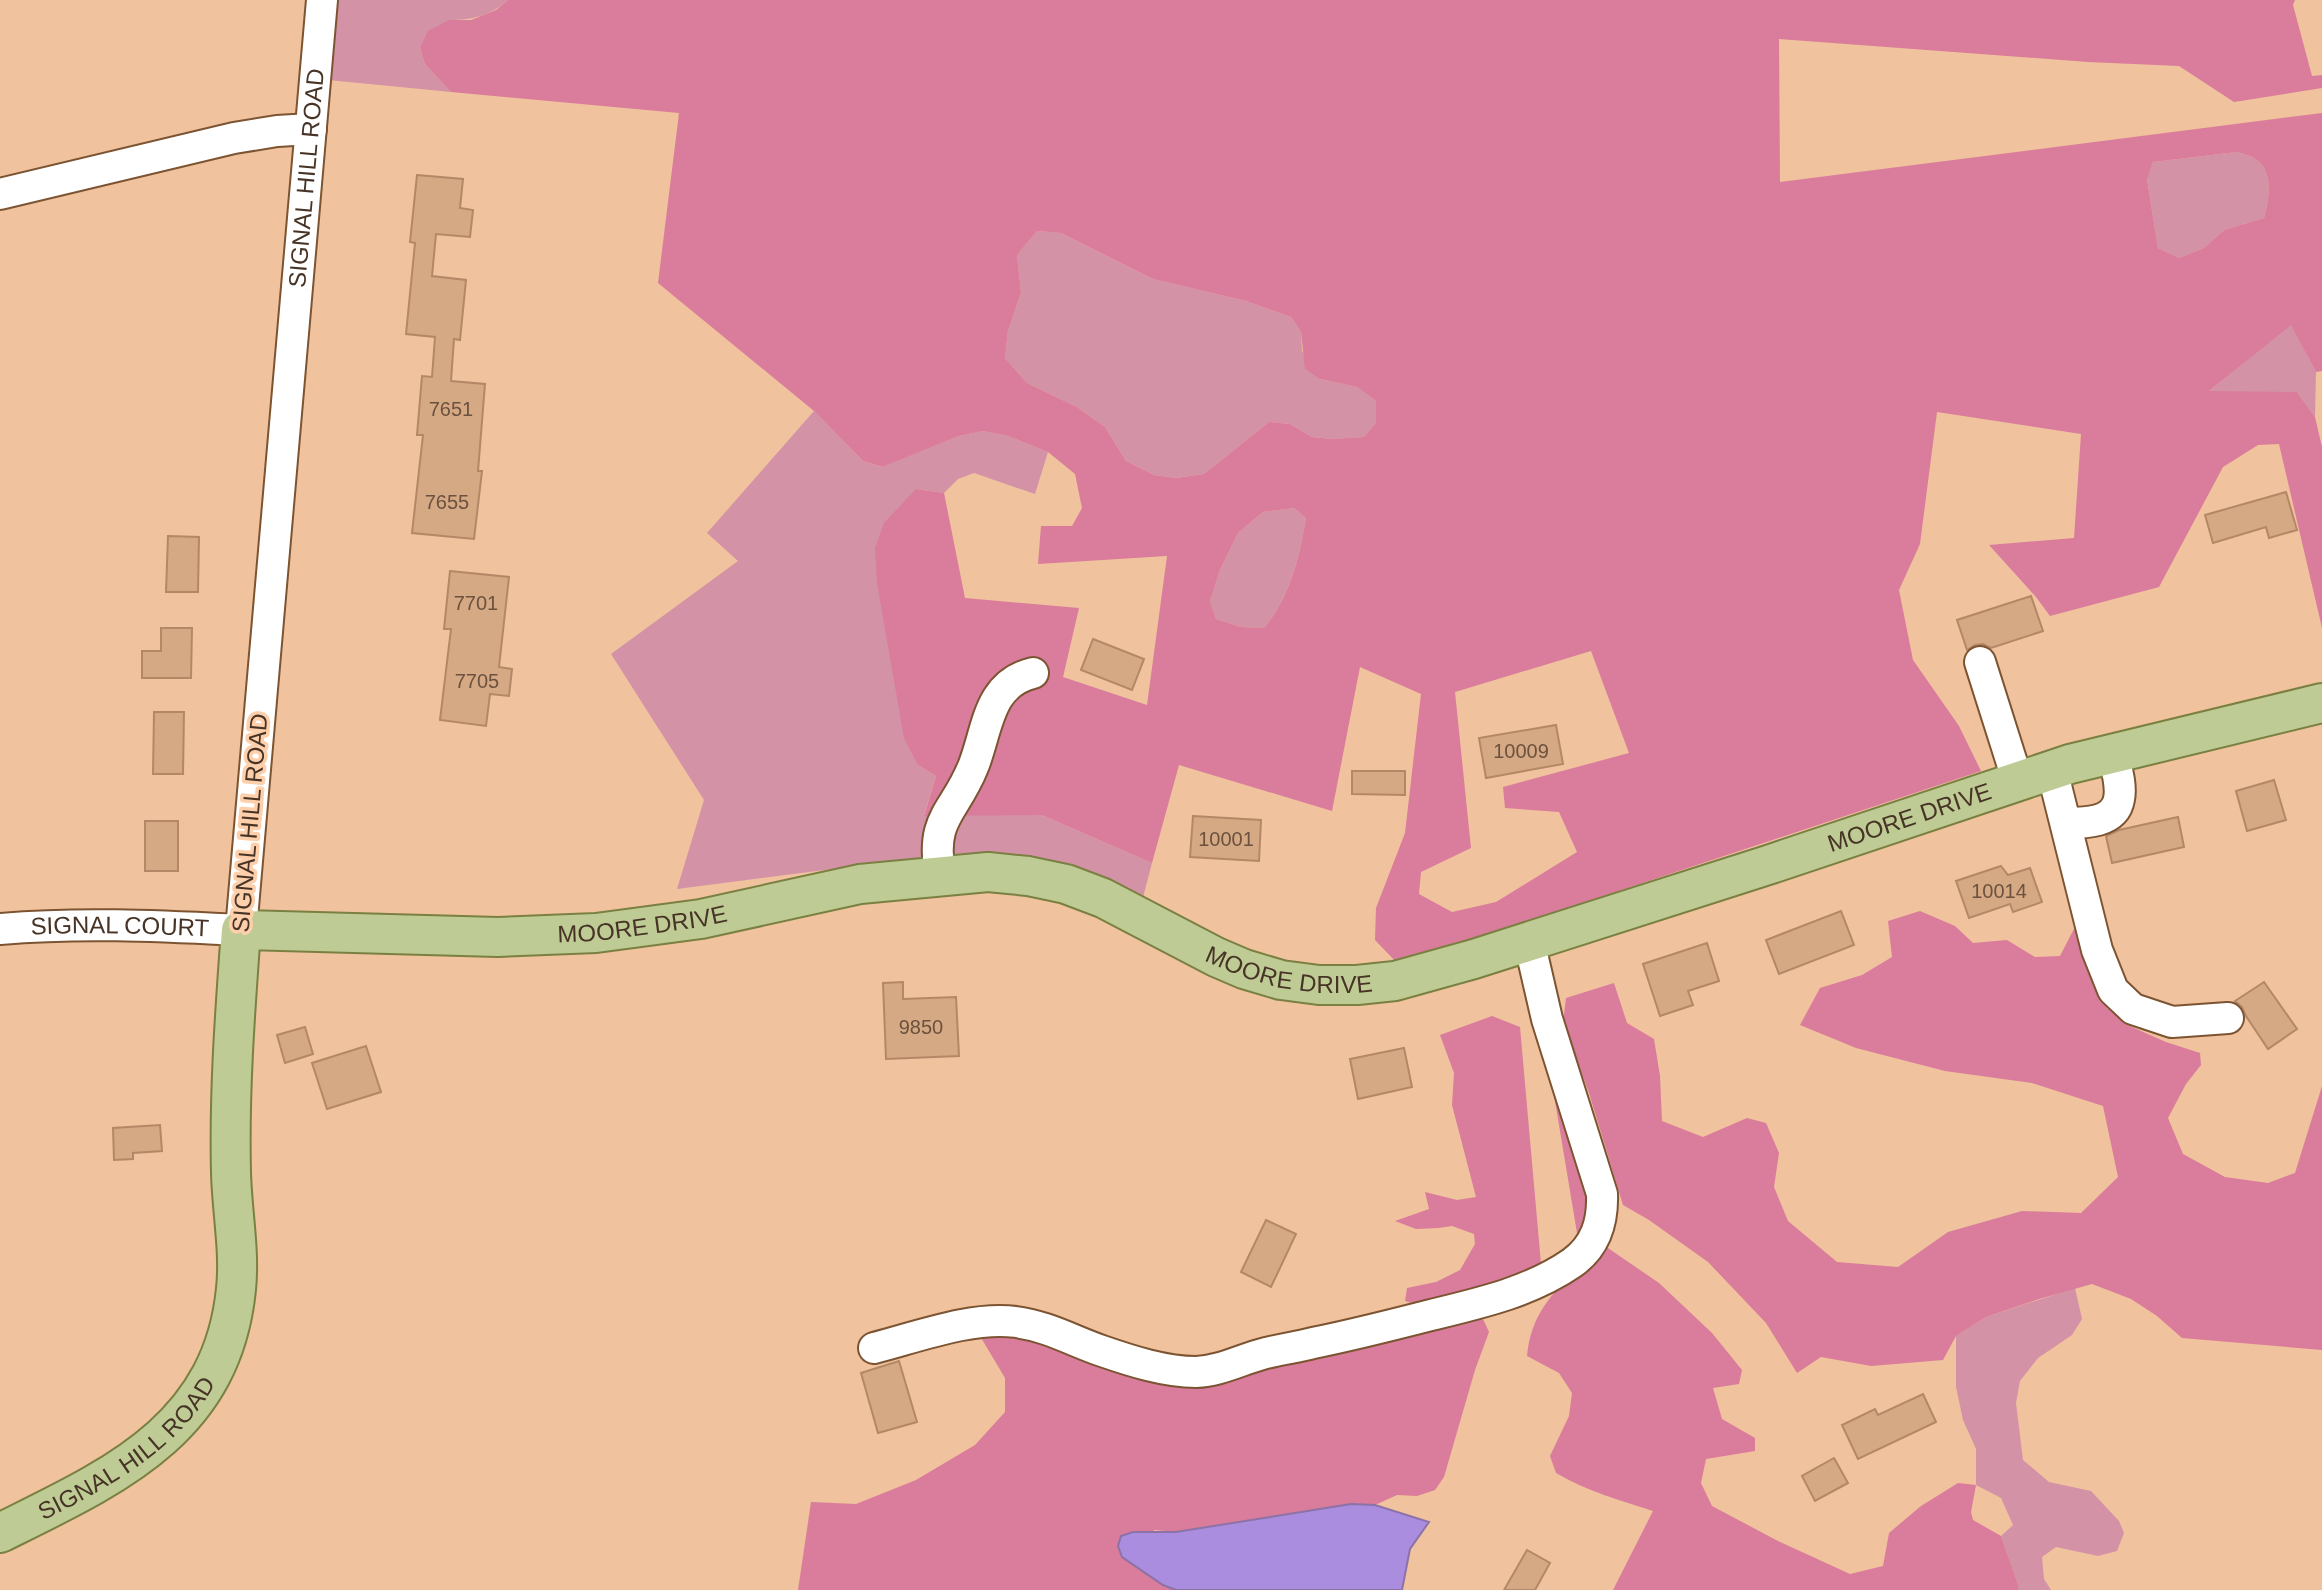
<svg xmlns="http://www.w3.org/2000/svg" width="2322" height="1590" viewBox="0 0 2322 1590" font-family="Helvetica,sans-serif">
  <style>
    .green { fill: #d492a6 }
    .forest { fill: #da7c9b; fill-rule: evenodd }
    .water { fill: #aa8dde; stroke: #8c72a7; stroke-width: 2 }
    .building { fill: #d6a985; stroke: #b48866; stroke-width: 2 }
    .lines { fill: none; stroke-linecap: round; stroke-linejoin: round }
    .minor-casing { stroke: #7c5432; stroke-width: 34 }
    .major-casing { stroke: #7a8041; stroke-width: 42 }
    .minor { stroke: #fff; stroke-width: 30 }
    .major { stroke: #bfcb95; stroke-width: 38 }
    .labels { text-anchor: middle; stroke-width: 7; stroke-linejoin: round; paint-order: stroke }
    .number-label { font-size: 20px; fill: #6b513e }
    .street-label { font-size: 24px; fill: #473426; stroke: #fecfab }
  </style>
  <rect width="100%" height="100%" fill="#f0c29e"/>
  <g class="green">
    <path d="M335,0H508C490,16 472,20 449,20L420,48L425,64L451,92L328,80Z"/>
    <path d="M2237,152C2243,154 2252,156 2257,160C2274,173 2269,200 2264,218L2224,230L2204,248L2179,258L2158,248L2147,178L2153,162Z"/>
    <polygon points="1037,231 1061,233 1153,279 1246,301 1291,317 1301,332 1302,351 1320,379 1357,387 1376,401 1376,423 1364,437 1331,439 1312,437 1290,424 1269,422 1204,474 1176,478 1154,475 1126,461 1105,427 1077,407 1027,383 1005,358 1008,331 1021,293 1017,255"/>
    <polygon points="2291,324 2316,372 2315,417 2297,392 2208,392"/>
    <polygon points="814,411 863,461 881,467 959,436 983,431 1008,436 1048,452 1035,494 974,473 958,479 944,493 916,489 918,765 936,776 924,815 1042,815 1152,863 1142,901 1009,858 895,861 677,889 704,800 611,654 738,561 707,533"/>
    <path d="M1294,508L1306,518C1299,559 1290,595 1264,628L1241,627L1216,619L1210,601L1220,570L1238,533L1263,512Z"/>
    <polygon points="2075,1288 2082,1319 2072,1335 2038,1358 2020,1381 2016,1403 2023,1460 2049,1482 2091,1491 2119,1521 2124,1533 2117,1551 2098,1556 2056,1547 2042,1557 2044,1579 2051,1590 2018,1590 2018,1584 2001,1536 2013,1525 2001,1498 1976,1485 1976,1449 1963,1420 1956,1387 1956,1336 1986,1317"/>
  </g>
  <g class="forest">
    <path d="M508,0H2295L2293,5L2312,76L2322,75V88L2234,102L2179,66L2088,62L1779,39L1780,182L2322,113V371L2316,372L2291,325L2209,391L2297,392L2315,417L2322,447V628L2279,444L2258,445L2223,467L2159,587L2050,616L2036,597L1989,545L2074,538L2081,434L1937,412L1920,544L1899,590L1913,660L1959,726L1981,771L1398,964L1375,940L1376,908L1405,833L1421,694L1360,667L1332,811L1179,765L1152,863L1042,815L924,816L936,776L918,765L904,738L877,583L875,548L884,523L916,489L944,493L965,598L1079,608L1063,677L1147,705L1167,556L1038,564L1041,526H1072L1082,508L1075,474L1048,452L1008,436L983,431L959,436L882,467L863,461L814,411L658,283L679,113L451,92L425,64L420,48L428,31L449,20H471L496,10ZM2237,152C2243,154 2252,156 2257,160C2274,173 2269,200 2264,218L2224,230L2204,248L2179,258L2158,248L2147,179L2153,162ZM1037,231L1061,233L1153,279L1246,301L1291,317L1301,332L1305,369L1320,379L1357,387L1376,401V423L1364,437L1331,439L1312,437L1290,424L1269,422L1204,474L1176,478L1154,475L1126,461L1105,427L1077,407L1027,383L1005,358L1008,331L1021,293L1017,255ZM1294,508L1306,518C1299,559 1290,596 1264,628L1241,627L1216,619L1210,601L1220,570L1238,533L1263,512ZM1591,651L1629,753L1503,787L1505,808L1559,812L1577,852L1496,902L1452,912L1419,894L1421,872L1471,848L1455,692Z"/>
    <polygon points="1920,911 1955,926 1973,943 2007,940 2035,957 2060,956 2076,925 2094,984 2125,1024 2166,1042 2200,1053 2201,1065 2186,1084 2168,1118 2183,1154 2225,1177 2268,1183 2295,1173 2322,1086 2322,1350 2182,1338 2157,1316 2131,1299 2092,1284 2039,1299 1986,1317 1956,1336 1943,1360 1871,1366 1821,1357 1797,1373 1766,1323 1708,1262 1649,1220 1623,1205 1589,1093 1563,1023 1566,998 1614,983 1627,1023 1654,1039 1660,1076 1662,1121 1703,1137 1747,1118 1766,1123 1779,1153 1774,1187 1788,1221 1837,1262 1898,1267 1948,1232 2022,1211 2081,1213 2118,1177 2103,1106 2032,1083 1945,1071 1856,1048 1800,1025 1820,988 1862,975 1892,957 1888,921"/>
    <polygon points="1492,1016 1520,1027 1541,1264 1506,1281 1422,1306 1405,1301 1407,1288 1436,1282 1460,1270 1475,1244 1474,1234 1452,1226 1438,1228 1416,1229 1395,1221 1429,1209 1425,1192 1457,1200 1476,1197 1452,1105 1454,1073 1440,1035"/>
    <polygon points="1549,1065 1587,1201 1588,1224 1578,1239"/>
    <path d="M1605,1246L1659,1283L1712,1333L1742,1370L1739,1384L1713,1388L1722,1419L1755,1438V1451L1706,1459L1701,1483L1712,1506L1778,1541L1850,1574L1883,1566L1889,1533L1921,1506L1958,1483L1976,1485L1971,1512L1973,1520L2001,1536L2018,1584V1590H1613L1653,1511C1620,1500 1586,1491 1556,1473L1550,1456L1569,1416L1572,1393L1559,1373L1527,1356C1532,1302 1568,1279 1605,1246Z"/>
    <polygon points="1483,1319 1489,1332 1475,1370 1444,1477 1435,1490 1417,1496 1397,1495 1375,1505 1351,1504 1176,1532 1154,1530 1163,1585 1176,1590 798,1590 811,1502 856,1504 916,1480 975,1445 1005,1412 1005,1378 980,1336 1025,1336 1153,1380 1195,1388 1225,1384 1261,1370 1461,1321"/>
  </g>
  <polygon class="water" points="1351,1504 1375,1505 1429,1522 1410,1549 1402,1590 1176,1590 1163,1585 1122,1557 1118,1546 1121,1536 1133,1532 1176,1532"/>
  <g class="building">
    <polygon points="417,175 463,179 460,208 473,210 470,237 436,234 432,276 466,280 460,340 454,339 451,381 485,384 478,471 482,471 474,539 412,533 423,435 417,435 422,376 432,377 435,337 406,334 415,243 410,242"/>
    <polygon points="2286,492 2297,530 2269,538 2266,527 2213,543 2205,515"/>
    <polygon points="168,536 199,537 198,592 166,592"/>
    <polygon points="450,571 509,577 499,667 512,669 509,696 490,694 486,726 440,720 451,629 444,629"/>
    <polygon points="2031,596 2043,631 1991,648 1983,644 1975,645 1967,650 1957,620"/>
    <polygon points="161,628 192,628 191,678 142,678 142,651 161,651"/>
    <polygon points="1093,639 1144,659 1132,690 1081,670"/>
    <polygon points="154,712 184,712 183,774 153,774"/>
    <polygon points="1556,725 1563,764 1486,778 1479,738"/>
    <polygon points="1352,771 1405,771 1405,795 1352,794"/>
    <polygon points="2274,780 2286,820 2247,831 2236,791"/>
    <polygon points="1193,816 1261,820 1259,861 1190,857"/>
    <polygon points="2178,817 2184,847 2112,863 2106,836 2119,830"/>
    <rect x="145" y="821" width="33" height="50"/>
    <polygon points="2001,866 2008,875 2030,868 2042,902 2013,912 2010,904 1969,918 1956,881"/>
    <polygon points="1841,911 1854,945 1779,974 1766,940"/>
    <polygon points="1707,943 1719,981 1688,991 1693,1005 1660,1016 1643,964"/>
    <polygon points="903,982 903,999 956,997 959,1056 886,1059 883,983"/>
    <polygon points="2264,982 2297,1029 2268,1049 2246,1016 2242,1007 2235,1001"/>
    <polygon points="305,1027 313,1054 285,1063 277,1035"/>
    <polygon points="366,1046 381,1092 327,1109 312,1063"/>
    <polygon points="1404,1048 1412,1087 1358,1099 1350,1059"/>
    <polygon points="160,1125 162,1151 133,1153 133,1159 114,1160 113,1128"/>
    <polygon points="1266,1220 1296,1234 1271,1287 1241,1272"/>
    <polygon points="899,1361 917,1422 878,1433 861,1373"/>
    <polygon points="1923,1394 1936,1422 1858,1459 1842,1425 1875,1409 1878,1415"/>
    <polygon points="1834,1458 1848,1483 1815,1501 1802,1476"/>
    <polygon points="1527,1550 1550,1563 1535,1590 1504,1590"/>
  </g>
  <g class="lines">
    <defs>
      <g id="minor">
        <polyline points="0,194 234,138 277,131 311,129"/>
        <polyline points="1980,662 2018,782"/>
        <polyline points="2052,770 2097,950 2113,990 2133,1009 2172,1022 2228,1018"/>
        <path d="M2066,823C2085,823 2115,823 2119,799C2122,785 2116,767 2113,754"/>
        <path d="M940,875C930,817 954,814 973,767C988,730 987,684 1033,673"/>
        <path id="s1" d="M0,929C83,922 158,926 241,930L322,0"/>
        <path d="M874,1348C917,1337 972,1316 1016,1322C1047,1326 1073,1341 1102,1351C1131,1361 1165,1372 1196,1372C1221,1371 1242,1359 1266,1353C1282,1349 1298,1347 1313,1343C1353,1335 1392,1325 1431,1315C1480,1303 1530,1292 1572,1263C1596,1246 1603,1222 1602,1194L1547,1019L1529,941"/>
      </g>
      <g id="major">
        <path id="s2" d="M0,1533C113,1477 222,1430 236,1289C240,1251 232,1212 231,1173C229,1092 235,1012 241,930L498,937L596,933L701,919L860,884L988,872L1028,876L1066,884L1103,898L1216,957L1244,969L1281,980L1319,985H1357L1395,981L1474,959L1768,865L2070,764L2322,703"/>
      </g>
    </defs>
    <use href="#minor" class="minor-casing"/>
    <use href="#major" class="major-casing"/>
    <use href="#minor" class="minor"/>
    <use href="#major" class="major"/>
  </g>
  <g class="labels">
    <g class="number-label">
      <text x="451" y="416">7651</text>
      <text x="447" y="509">7655</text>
      <text x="476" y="610">7701</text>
      <text x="477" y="688">7705</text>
      <text x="1521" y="758">10009</text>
      <text x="1226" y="846">10001</text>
      <text x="1999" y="898">10014</text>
      <text x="921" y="1034">9850</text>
    </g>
    <g class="street-label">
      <text dy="8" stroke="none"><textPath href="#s1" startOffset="996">SIGNAL HILL ROAD</textPath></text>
      <text dy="8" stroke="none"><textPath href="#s2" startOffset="2440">MOORE DRIVE</textPath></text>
      <text transform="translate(250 823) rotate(-85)" y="8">SIGNAL HILL ROAD</text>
      <text dy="8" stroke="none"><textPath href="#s2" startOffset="1120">MOORE DRIVE</textPath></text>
      <text dy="8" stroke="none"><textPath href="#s1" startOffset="120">SIGNAL COURT</textPath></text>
      <text dy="8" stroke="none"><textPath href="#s2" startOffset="1792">MOORE DRIVE</textPath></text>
      <text dy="8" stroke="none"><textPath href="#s2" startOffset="154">SIGNAL HILL ROAD</textPath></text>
    </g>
  </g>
</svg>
